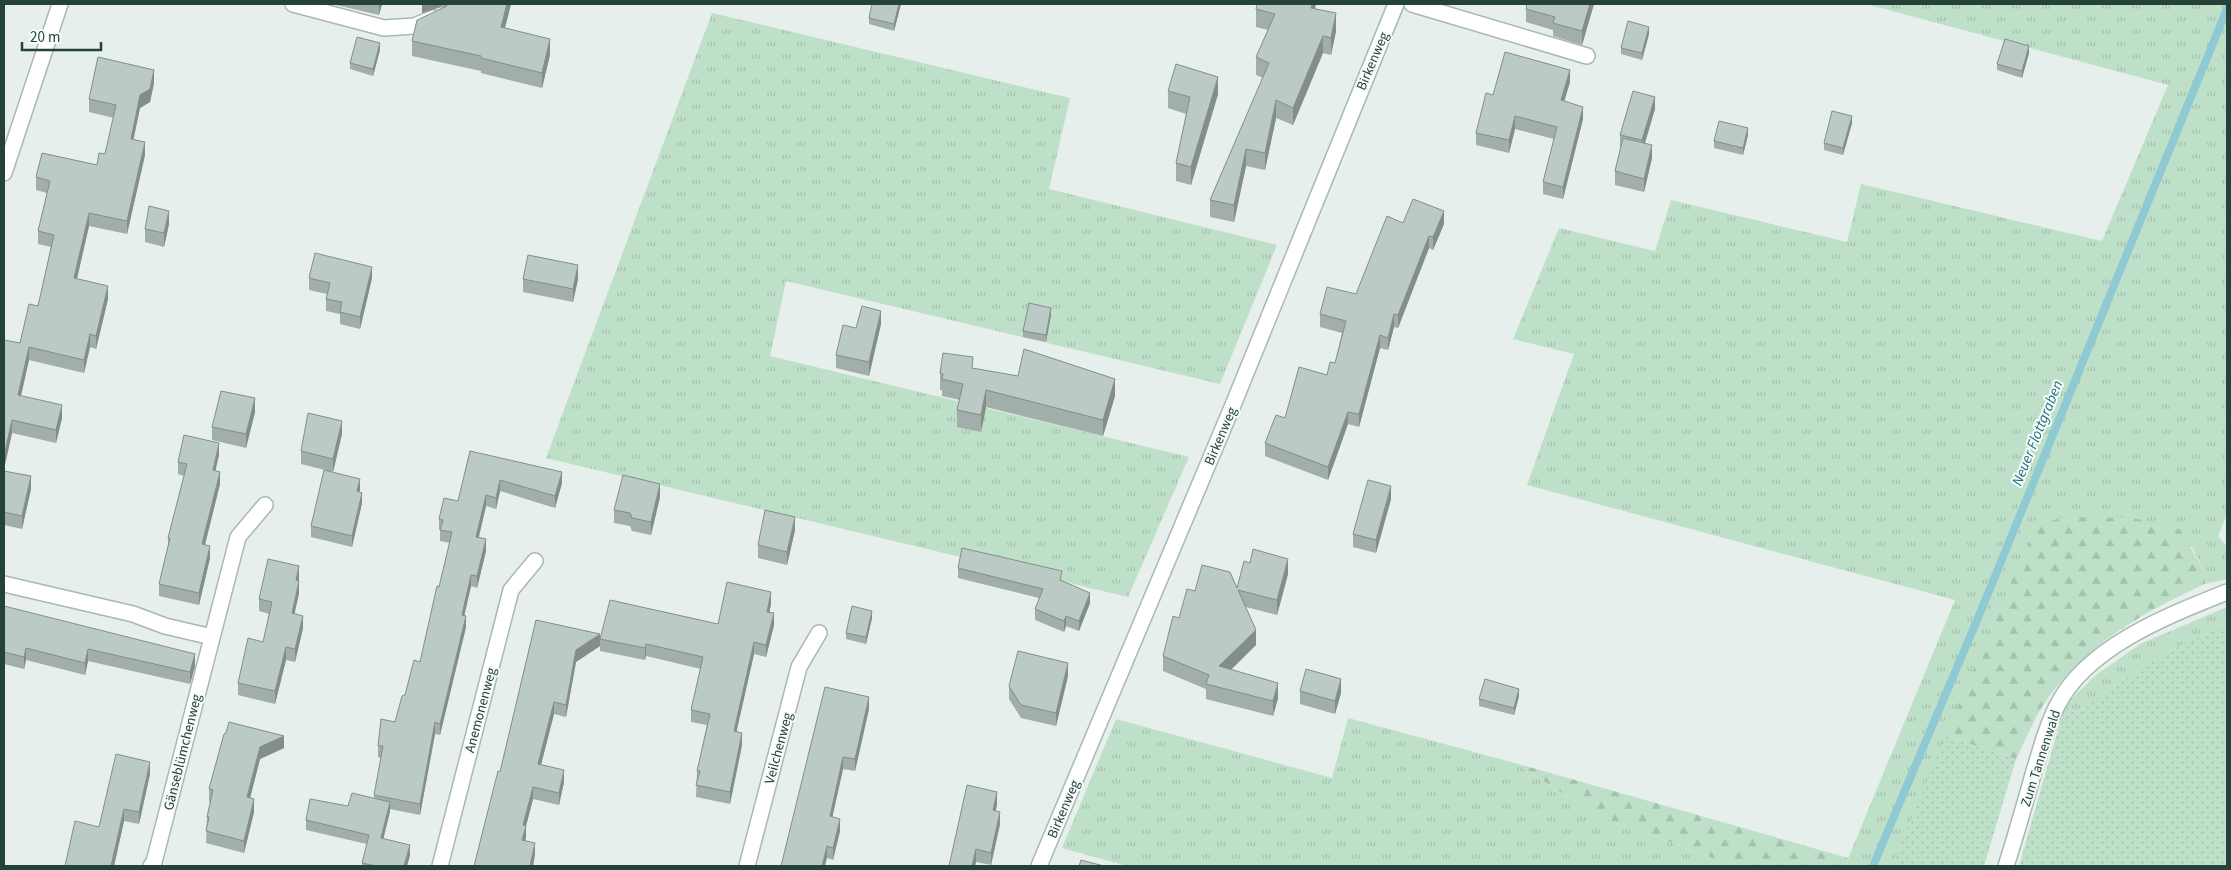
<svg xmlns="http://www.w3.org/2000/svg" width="2231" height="870" viewBox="0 0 2231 870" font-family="'Source Sans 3',sans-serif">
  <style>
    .grass { fill: url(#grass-tufts) }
    .forest { fill: url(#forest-firs) }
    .garden { fill: url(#garden-dots) }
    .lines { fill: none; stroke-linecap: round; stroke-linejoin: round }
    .stream { stroke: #8ec9d4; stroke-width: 8 }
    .minor-casing { stroke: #a8b8b2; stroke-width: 18 }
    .minor { stroke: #fff; stroke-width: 15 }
    .wall { fill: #a1aea9 }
    .shaded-wall { fill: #838d89 }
    .building { fill: #bbcac4; stroke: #838d89 }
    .labels { text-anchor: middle; stroke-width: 4; stroke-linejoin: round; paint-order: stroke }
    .street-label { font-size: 14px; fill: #24423a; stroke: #f7fbf9 }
    .water-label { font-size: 15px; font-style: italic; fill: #1c6f80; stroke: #f7fbf9 }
  </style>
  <defs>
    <pattern id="grass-tufts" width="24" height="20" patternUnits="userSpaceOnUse" patternTransform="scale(1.25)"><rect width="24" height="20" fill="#bfe0c8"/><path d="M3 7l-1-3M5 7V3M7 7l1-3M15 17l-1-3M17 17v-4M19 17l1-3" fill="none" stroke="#a4c1ad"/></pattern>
    <pattern id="forest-firs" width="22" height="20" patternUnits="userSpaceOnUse" patternTransform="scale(1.25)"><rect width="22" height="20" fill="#bfe0c8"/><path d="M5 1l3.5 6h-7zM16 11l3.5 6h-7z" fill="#a4c1ad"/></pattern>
    <pattern id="garden-dots" width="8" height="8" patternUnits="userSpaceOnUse" patternTransform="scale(1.25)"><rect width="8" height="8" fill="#bfe0c8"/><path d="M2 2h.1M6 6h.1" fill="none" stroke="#a4c1ad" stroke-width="1.8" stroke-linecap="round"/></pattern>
  </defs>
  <rect width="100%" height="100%" fill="#e6efeb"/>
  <g class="grass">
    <polygon points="1866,4 2227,4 2227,514 2218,536 2227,546 2227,579 2205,584 2204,571 2192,547 2036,525 1892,866 1845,866 1955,600 1527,485 1574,354 1513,339 1559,228 1655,251 1671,200 1847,242 1861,184 2102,241 2168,85"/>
    <polygon points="712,13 1070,98 1049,189 1277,245 1220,384 786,281 770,356 1189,457 1128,597 546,458"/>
    <path d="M2227,607V624C2170,648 2125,675 2077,714L2065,705L2096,675L2140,644Z"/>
    <polygon points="1348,718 1515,763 1596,815 1734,866 1127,866 1062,848 1116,719 1332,778"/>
  </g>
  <g class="forest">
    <path d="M2065,517L2133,518L2180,529L2204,571L2205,584C2144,611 2079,649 2042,707C2032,723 2025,742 2016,759L1945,736L2036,525Z"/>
    <polygon points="1515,763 1848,858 1845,866 1734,866 1596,815"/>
  </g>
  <g class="garden">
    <path d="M2227,624V866H2019L2065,705L2077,714C2125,675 2170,648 2227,624Z"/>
    <polygon points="1945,736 2016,759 1984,866 1892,866"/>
  </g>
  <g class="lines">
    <polyline class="stream" points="1873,866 1980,613 2227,9"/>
    <defs>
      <g id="minor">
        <polyline points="293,4 384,28 414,26 434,18"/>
        <polyline points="1412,4 1587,56"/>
        <polyline points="4,173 60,4"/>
        <polyline points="4,584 133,614 165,626 212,637"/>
        <polyline points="151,866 154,862 238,537 265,505"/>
        <polyline points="440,866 511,590 535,561"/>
        <polyline points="747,866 799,667 819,633"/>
        <polyline points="1039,866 1233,405 1396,4"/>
        <path d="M2006,866C2016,835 2025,803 2034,771C2041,749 2046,727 2057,706C2086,647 2169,615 2227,592"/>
      </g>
    </defs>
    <use href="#minor" class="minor-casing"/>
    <use href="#minor" class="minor"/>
  </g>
  <g class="wall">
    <polygon points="332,4 382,4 379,15"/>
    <polygon points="422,4 511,4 505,28 550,55 542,88 481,73 481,71 412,56 412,41 442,8 441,7 422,13"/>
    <polygon points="901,4 894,31 869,24 869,18"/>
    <polygon points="1316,4 1315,8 1336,31 1331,55 1323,53 1293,125 1276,118 1265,170 1246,166 1234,222 1210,217 1210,200 1263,78 1256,75 1256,57 1268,30 1256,27 1256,9"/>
    <polygon points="1594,4 1582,45 1553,36 1553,30 1526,22 1526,9"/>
    <polygon points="1649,34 1642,60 1621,54 1621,48"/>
    <polygon points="380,50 373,76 350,69 350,63"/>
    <polygon points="2029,53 2022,78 1997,70 1997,64"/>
    <polygon points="1570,82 1564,101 1583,119 1563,199 1543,194 1543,182 1554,139 1515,129 1509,153 1476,145 1476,133 1493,95"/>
    <polygon points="154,83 150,102 140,108 133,139 145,155 127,234 89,226 77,279 108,299 96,349 90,347 84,373 29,360 21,396 62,418 56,443 12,433 4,469 20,343 38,306 51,247 38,244 38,231 47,193 36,190 36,177 97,165 105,154 114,118 89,112 89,99"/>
    <polygon points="1168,91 1218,94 1191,185 1176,181 1176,163 1186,114 1168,108"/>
    <polygon points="1655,109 1645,143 1652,158 1644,192 1615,185 1615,171 1621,147 1620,147 1620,135"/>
    <polygon points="1852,123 1843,155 1824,150 1824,143"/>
    <polygon points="1748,135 1743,155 1714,148 1714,141"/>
    <polygon points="1403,223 1444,224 1433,250 1429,248 1398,328 1394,327 1388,350 1380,348 1359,427 1348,424 1328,480 1265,456 1265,443 1327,375 1335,363 1342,333 1320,327 1320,314 1356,294"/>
    <polygon points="169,224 164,247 145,242 145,229"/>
    <polygon points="309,278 372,278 360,329 340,324 340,314 326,311 326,299 327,294 309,290"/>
    <polygon points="523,279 578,279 573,302 523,292"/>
    <polygon points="1051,315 1046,342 1023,337 1023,331"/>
    <polygon points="881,324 869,376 836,368 836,355 856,328"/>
    <polygon points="973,368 1115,396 1103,436 986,407 981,432 957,427 957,410 960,400 942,396 942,390 940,390 940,373"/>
    <polygon points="255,412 246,448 212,440 212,427"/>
    <polygon points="342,434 333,472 301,464 301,451"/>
    <polygon points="470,451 562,483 555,508 500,491 496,509 486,506 479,537 486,551 477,588 471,586 464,615 466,627 440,735 435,734 420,815 390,809 383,839 410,855 407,866 362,866 362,863 367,844 306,830 306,820 374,798 381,758 378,757 378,746 395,722 405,695 420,662 439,587 450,543 440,541 440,530 439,530 439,519 458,501"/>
    <polygon points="219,455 215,470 220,484 205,545 210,558 199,605 159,596 159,584 168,545 168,538 184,476 178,474 178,462"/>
    <polygon points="4,471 31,489 22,529 4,525"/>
    <polygon points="360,490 359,492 362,503 352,547 311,537 311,526"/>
    <polygon points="660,497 651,535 632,531 630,526 614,523 614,510"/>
    <polygon points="1391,499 1376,553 1353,547 1353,534"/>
    <polygon points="795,530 787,565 758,558 758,545"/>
    <polygon points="958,568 1062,581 1090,603 1079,631 1066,626 1064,632 1035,620 1035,609 1039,598 958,578"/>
    <polygon points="1288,574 1277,615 1246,607 1256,645 1231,670 1278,698 1273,716 1206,699 1206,689 1163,671 1163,656 1179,618 1237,588"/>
    <polygon points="299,579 299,593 294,614 303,628 295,662 286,660 275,704 238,695 238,683 263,642 269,614 259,611 259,599"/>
    <polygon points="771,604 769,612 774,625 766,657 754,654 736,732 742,745 730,804 696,797 697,771 707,725 691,722 691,710 701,669 646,656 645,660 600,651 600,639 718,624"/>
    <polygon points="4,606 195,666 190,684 88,661 85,675 26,660 24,669 4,664"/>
    <polygon points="872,618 866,644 846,639 846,633"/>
    <polygon points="536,620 600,646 576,662 566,717 554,714 541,765 564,782 559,805 533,799 526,826 525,840 535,854 533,866 500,772"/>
    <polygon points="1068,676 1056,726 1021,718 1009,699 1009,686"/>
    <polygon points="1300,691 1341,693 1335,714 1300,704"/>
    <polygon points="1519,696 1514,715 1479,706 1479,699"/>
    <polygon points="869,709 855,771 843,769 832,817 840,831 833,860 827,858 781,866"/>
    <polygon points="224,734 284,748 260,759 250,798 254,812 244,853 206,843 207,817 210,802 209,802 209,789"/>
    <polygon points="150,774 139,824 124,821 114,866 65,866 99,827"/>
    <polygon points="997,805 995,811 1000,824 991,865 976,862 975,866 949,866"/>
  </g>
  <g class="shaded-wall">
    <polygon points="379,4 382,4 379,15"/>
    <polygon points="422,4 441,4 441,7 422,13"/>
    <polygon points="507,4 511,4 501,43 501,27"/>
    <polygon points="899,4 901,4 894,31 894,24"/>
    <polygon points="1312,4 1316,4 1311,25 1311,8"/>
    <polygon points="1590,4 1594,4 1582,45 1582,31"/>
    <polygon points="1336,13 1336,31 1331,55 1331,38"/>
    <polygon points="1649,27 1649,34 1642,60 1642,53"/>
    <polygon points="1323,36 1323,53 1293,125 1293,108"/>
    <polygon points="550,39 550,55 542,88 542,73"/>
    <polygon points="380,43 380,50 373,76 373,69"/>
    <polygon points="2029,46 2029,53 2022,78 2022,71"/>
    <polygon points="154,70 154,83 150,102 140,108 131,152 131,139 140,95"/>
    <polygon points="1570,70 1570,82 1561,112 1561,100"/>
    <polygon points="1218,77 1218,94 1191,185 1191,167"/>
    <polygon points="1655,97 1655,109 1642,152 1642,140"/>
    <polygon points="1276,100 1276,118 1265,170 1265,153"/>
    <polygon points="1583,107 1583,119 1563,199 1563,187"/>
    <polygon points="1515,116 1515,129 1509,153 1509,140"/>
    <polygon points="1852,116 1852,123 1843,155 1843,148"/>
    <polygon points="1748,128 1748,135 1743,155 1743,148"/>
    <polygon points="145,142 145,155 127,234 127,221"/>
    <polygon points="1652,145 1652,158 1644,192 1644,179"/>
    <polygon points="1246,149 1246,166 1234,222 1234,205"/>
    <polygon points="169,211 169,224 164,247 164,233"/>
    <polygon points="1444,211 1444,224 1433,250 1433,237"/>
    <polygon points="89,213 89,226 74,291 74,278"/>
    <polygon points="1429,236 1429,248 1398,328 1398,315"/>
    <polygon points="578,265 578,279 573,302 573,289"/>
    <polygon points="372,267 372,278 360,329 360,317"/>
    <polygon points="108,286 108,299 96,349 96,336"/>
    <polygon points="1051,308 1051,315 1046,342 1046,335"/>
    <polygon points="881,311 881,324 869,376 869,362"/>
    <polygon points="1394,314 1394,327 1388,350 1388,338"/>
    <polygon points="90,334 90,347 84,373 84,360"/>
    <polygon points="1380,335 1380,348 1359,427 1359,414"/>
    <polygon points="29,347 29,360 18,408 18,395"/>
    <polygon points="1115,379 1115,396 1103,436 1103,420"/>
    <polygon points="986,390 986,407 981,432 981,415"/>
    <polygon points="255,398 255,412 246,448 246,434"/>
    <polygon points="62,405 62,418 56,443 56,430"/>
    <polygon points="1348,412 1348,424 1328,480 1328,467"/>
    <polygon points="12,420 12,433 4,469 4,456"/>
    <polygon points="342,421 342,434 333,472 333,459"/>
    <polygon points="219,443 219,455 213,482 213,470"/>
    <polygon points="220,472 220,484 202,556 202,544"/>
    <polygon points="562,472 562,483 555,508 555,496"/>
    <polygon points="31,476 31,489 22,529 22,516"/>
    <polygon points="360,479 360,490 357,502 357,491"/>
    <polygon points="500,480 500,491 496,509 496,498"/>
    <polygon points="660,484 660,497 651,535 651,522"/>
    <polygon points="1391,486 1391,499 1376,553 1376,540"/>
    <polygon points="362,493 362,503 352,547 352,536"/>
    <polygon points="486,495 486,506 476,548 476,537"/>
    <polygon points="795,517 795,530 787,565 787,552"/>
    <polygon points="486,539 486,551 477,588 477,576"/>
    <polygon points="210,546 210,558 199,605 199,593"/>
    <polygon points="1288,559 1288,574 1277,615 1277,600"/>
    <polygon points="299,566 299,579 296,592 296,580"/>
    <polygon points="471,575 471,586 462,626 462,615"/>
    <polygon points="299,581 299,593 292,626 292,613"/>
    <polygon points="771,592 771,604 767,624 767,612"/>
    <polygon points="1090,593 1090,603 1079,631 1079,621"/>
    <polygon points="872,611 872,618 866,644 866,637"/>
    <polygon points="774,613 774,625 766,657 766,645"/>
    <polygon points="303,616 303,628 295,662 295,649"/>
    <polygon points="466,616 466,627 440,735 440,724"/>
    <polygon points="1066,616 1066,626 1064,632 1064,621"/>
    <polygon points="1256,630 1256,645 1219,681 1219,666"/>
    <polygon points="600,634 600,646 576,662 566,717 566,705 576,650"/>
    <polygon points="754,642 754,654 734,743 734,731"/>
    <polygon points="646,644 646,656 645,660 645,648"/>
    <polygon points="286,647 286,660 275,704 275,691"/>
    <polygon points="26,648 26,660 24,669 24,657"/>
    <polygon points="88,649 88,661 85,675 85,663"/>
    <polygon points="195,654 195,666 190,684 190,672"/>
    <polygon points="1068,663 1068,676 1056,726 1056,713"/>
    <polygon points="1341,679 1341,693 1335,714 1335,701"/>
    <polygon points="1278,683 1278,698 1273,716 1273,701"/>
    <polygon points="1519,689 1519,696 1514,715 1514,708"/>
    <polygon points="869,697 869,709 855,771 855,759"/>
    <polygon points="554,702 554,714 538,776 538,764"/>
    <polygon points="435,722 435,734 420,815 420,804"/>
    <polygon points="742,733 742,745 730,804 730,792"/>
    <polygon points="284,736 284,748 260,759 247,810 247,797 260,747"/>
    <polygon points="843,757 843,769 830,828 830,816"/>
    <polygon points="150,762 150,774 139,824 139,812"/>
    <polygon points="564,770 564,782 559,805 559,793"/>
    <polygon points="533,787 533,799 526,826 526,838 522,851 523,825"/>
    <polygon points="997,792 997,805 993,822 993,810"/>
    <polygon points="254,799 254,812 244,853 244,841"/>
    <polygon points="390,802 390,812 381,848 381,838"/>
    <polygon points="124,809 124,821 114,866 111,866"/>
    <polygon points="1000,812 1000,824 991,865 991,853"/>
    <polygon points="840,819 840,831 833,860 833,848"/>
    <polygon points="535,843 535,854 533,866 530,866"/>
    <polygon points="410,845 410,855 407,866 404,866"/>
    <polygon points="827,846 827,858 825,866 822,866"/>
    <polygon points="976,849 976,862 975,866 972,866"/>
  </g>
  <g class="building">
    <polygon points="447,4 507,4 501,27 550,39 542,73 481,58 481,56 412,41 417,20 447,6"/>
    <polygon points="872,4 899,4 894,24 869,18"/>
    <polygon points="1257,4 1312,4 1311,8 1336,13 1331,38 1323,36 1293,108 1276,100 1265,153 1246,149 1234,205 1210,200 1269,63 1256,57 1275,14 1256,9"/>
    <polygon points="1527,4 1590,4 1582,31 1553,23 1555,17 1526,9"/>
    <polygon points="1628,21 1649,27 1642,53 1621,48"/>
    <polygon points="357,37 380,43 373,69 350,63"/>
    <polygon points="2005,39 2029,46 2022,71 1997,64"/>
    <polygon points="1505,52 1570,70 1561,100 1583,107 1563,187 1543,182 1557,127 1515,116 1509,140 1476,133 1486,93 1493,95"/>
    <polygon points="98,57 154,70 150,89 140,95 131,139 145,142 127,221 89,213 74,278 108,286 96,336 90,334 84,360 29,347 18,395 62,405 56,430 12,420 4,456 4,340 20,343 29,304 38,306 54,235 38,231 50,181 36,177 42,153 97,165 99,153 105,154 116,105 89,99"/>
    <polygon points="1176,64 1218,77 1191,167 1176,163 1190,97 1168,91"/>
    <polygon points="1633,91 1655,97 1642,140 1620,135"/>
    <polygon points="1832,111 1852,116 1843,148 1824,143"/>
    <polygon points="1719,121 1748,128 1743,148 1714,141"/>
    <polygon points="1623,138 1652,145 1644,179 1615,171"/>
    <polygon points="1413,199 1444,211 1433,237 1429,236 1398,315 1394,314 1388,338 1380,335 1359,414 1348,412 1328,467 1265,443 1276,415 1285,418 1299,367 1327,375 1330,362 1335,363 1346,321 1320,314 1327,287 1356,294 1387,216 1403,223"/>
    <polygon points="149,206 169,211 164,233 145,229"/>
    <polygon points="315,253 372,267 360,317 340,312 342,302 326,299 330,283 309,278"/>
    <polygon points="528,255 578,265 573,289 523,279"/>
    <polygon points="1029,303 1051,308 1046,335 1023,331"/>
    <polygon points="862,306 881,311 869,362 836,355 843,325 856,328"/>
    <polygon points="1024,349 1115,379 1103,420 986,390 981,415 957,410 963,384 942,379 943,374 940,373 943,353 973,357 972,368 1018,376"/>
    <polygon points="221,391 255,398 246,434 212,427"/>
    <polygon points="308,413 342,421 333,459 301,451"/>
    <polygon points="184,435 219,443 213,470 220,472 202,544 210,546 199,593 159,584 170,538 168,538 187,464 178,462"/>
    <polygon points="470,451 562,472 555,496 500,480 496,498 486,495 476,537 486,539 477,576 471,575 462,615 466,616 440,724 435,722 420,804 374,795 383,746 378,746 381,719 395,722 402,696 405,695 414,660 420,662 437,586 439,587 452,532 440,530 443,520 439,519 444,498 458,501"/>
    <polygon points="324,470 360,479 357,491 362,493 352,536 311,526"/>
    <polygon points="4,471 31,476 22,516 4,512"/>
    <polygon points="623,475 660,484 651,522 632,518 630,513 614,510"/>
    <polygon points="1368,480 1391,486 1376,540 1353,534"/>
    <polygon points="765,510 795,517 787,552 758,545"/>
    <polygon points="962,548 1062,571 1060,580 1090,593 1079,621 1066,616 1064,621 1035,609 1043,589 958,568"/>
    <polygon points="1253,549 1288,559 1277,600 1238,590 1256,630 1219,666 1278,683 1273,701 1206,684 1209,675 1163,656 1173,616 1179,618 1187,589 1195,591 1202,565 1230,572 1237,588 1244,561 1250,563"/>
    <polygon points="268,559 299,566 296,580 299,581 292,613 303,616 295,649 286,647 275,691 238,683 248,638 263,642 272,602 259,599"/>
    <polygon points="727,582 771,592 767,612 774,613 766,645 754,642 734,731 742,733 730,792 696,785 700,771 697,771 710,714 691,710 703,657 646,644 645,648 600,639 610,600 718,624"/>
    <polygon points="4,606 195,654 190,672 88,649 85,663 26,648 24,657 4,652"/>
    <polygon points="852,606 872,611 866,637 846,633"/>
    <polygon points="536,620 600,634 576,650 566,705 554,702 538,764 564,770 559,793 533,787 523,825 526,826 522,840 535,843 530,866 474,866 498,771 500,772"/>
    <polygon points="1018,651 1068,663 1056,713 1021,705 1009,686"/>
    <polygon points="1306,669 1341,679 1335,701 1300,691"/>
    <polygon points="1485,679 1519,689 1514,708 1479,699"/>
    <polygon points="825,687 869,697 855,759 843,757 830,816 840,819 833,848 827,846 822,866 781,866"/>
    <polygon points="229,722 284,736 260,747 247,797 254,799 244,841 206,831 209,817 207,817 213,790 209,789 224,734 226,733"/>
    <polygon points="116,754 150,762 139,812 124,809 111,866 65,866 75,821 99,827"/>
    <polygon points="967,785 997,792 993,810 1000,812 991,853 976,849 972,866 949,866"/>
    <polygon points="352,793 390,802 381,838 410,845 404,866 376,866 362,863 369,835 306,820 310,799 348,806"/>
    <polygon points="1081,860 1104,866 1079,866"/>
  </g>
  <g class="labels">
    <g class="street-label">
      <text transform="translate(1372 61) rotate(-67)" y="5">Birkenweg</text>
      <text transform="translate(1220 436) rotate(-67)" y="5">Birkenweg</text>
      <text transform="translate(480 710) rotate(-75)" y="5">Anemonenweg</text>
      <text transform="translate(778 748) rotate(-75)" y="5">Veilchenweg</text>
      <text transform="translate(182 752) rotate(-76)" y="5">Gänseblümchenweg</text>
      <text transform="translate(2040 758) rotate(-72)" y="5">Zum Tannenwald</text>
      <text transform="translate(1063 809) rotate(-67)" y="5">Birkenweg</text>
    </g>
    <g class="water-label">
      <text transform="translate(2037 433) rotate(-68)" y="5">Neuer Flottgraben</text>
    </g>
  </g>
  <rect width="2231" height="870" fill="none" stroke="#24423a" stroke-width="10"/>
  <path d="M22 42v8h79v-8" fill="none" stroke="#24423a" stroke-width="2.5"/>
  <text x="30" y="42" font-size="15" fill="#24423a" stroke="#f7fbf9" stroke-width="4" paint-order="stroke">20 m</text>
</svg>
